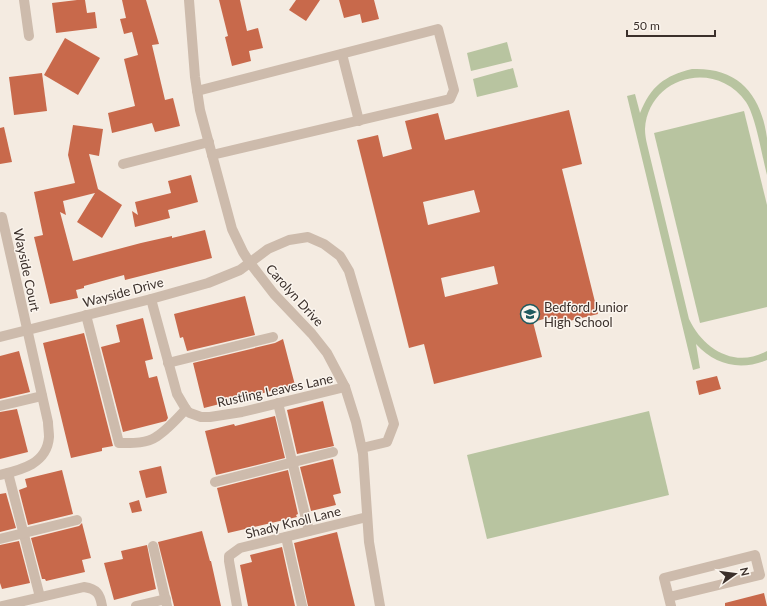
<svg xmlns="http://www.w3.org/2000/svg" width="767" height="606" viewBox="0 0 767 606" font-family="Lato,sans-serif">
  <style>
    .green { fill: #b8c4a0 }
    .building { fill: #c8694b; fill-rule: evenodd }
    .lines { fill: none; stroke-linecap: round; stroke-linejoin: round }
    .minor { stroke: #cdbbac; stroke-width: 10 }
    .labels { text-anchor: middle; stroke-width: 3; stroke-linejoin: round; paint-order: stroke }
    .street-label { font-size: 13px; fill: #3b302b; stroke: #fbf5ee }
    .poi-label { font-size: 13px; fill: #3b302b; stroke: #fbf5ee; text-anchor: start }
  </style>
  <rect width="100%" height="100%" fill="#f4ebe1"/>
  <g class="green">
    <polygon points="507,42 512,61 471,71 467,53"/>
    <polygon points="513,68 518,87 477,97 473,79"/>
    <path d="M692,69C738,67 761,94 767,138C767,150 767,163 767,175C762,156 756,117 746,102C715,58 648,77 645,129C645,134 646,140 647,144L689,319C703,349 735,369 767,351V360C740,371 715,365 696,344L700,368L693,370L627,96L635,94L640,113C651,86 664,76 692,69Z"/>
    <polygon points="744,111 767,205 767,307 700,323 654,133"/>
    <polygon points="649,411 669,495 487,539 467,455"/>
  </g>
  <g class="building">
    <polygon points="77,0 85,0 87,13 95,12 97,28 56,33 52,3"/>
    <polygon points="122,0 146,0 159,44 152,45 165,100 173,98 180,126 155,132 152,123 112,133 108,113 135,106 124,59 138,55 132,32 124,34 120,19 126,18"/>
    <polygon points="219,0 240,0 247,31 258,28 263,48 249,51 251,61 232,66 225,37 228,36"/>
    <polygon points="296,0 320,0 306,21 289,10"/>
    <polygon points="339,0 374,0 379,19 362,23 360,14 344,18"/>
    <polygon points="65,38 100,58 78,95 44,75"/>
    <polygon points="42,73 47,111 14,115 9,77"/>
    <path d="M569,110L582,164L562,169L598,314L553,325L551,317L533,322L542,357L434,384L424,344L409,348L357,140L378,135L383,157L412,149L405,121L438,113L445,140ZM474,190L480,212L428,225L423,202ZM494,266L498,284L445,297L441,278Z"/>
    <polygon points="73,125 103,129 99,156 89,154 98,189 122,205 102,238 77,222 95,193 63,201 66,215 60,212 73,261 141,243 172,236 172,238 205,230 212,258 125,280 124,275 84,286 84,288 76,290 78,298 50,304 34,237 43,235 34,192 75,183 68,155"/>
    <polygon points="4,127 12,162 0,164 0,128"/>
    <polygon points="191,175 198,202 168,210 170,218 135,227 132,211 138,215 135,202 171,193 168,181"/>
    <polygon points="245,296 255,335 187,351 183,337 180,338 174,314"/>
    <polygon points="143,318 153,359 145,361 149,378 157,376 168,418 166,421 123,432 101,347 120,342 116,325"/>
    <polygon points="84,333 113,446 102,448 102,451 71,458 43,343"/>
    <polygon points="283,339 295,385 204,408 193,363 275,343"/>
    <polygon points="19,351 30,392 0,399 0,356"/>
    <polygon points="717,376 721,389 699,395 696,381"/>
    <polygon points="323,401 334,446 297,454 287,410"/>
    <polygon points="17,409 28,452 0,459 0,412"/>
    <polygon points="275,416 285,458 216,475 205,431 234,424 235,426"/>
    <polygon points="333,459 341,493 333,495 336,505 311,511 300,467"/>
    <polygon points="161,466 167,493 146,498 139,471"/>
    <polygon points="62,470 73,514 28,525 19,490 27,487 25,479"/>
    <polygon points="288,470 298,514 296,515 297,517 228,533 217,488"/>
    <polygon points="6,493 16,528 0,532 0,494"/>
    <polygon points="139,500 142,511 132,513 129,503"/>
    <polygon points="82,523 91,558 82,560 85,572 46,581 45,579 42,579 31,538 79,526"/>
    <polygon points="202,531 210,561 211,561 221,606 174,606 158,542"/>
    <polygon points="337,532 355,606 308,606 294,543"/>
    <polygon points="19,541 30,583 2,589 0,583 0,545"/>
    <polygon points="147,545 156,589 114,600 104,563 123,559 121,551"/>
    <polygon points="282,547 295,606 248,606 240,565 252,562 250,555"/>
    <polygon points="764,593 767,606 725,606 725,603"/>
  </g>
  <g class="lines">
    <g class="minor">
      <polyline points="24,0 29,36"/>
      <polyline points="189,0 195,77 200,110 232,229 243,252 250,263 274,294 312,334 327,353 345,387 356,422 363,454 369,542 380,606"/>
      <polyline points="342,54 359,121"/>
      <polyline points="197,91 438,29 454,90 450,99 212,155"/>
      <polyline points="123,164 209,142"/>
      <polyline points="151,299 177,394 187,411 190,413 201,417 210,417 242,412 345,387"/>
      <path d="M86,315L119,443C130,443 146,444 156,437C167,430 177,419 186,409"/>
      <polyline points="0,337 151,299 208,283 240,270 268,249 289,240 308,237 324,244 340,256 349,271 394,424 387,442 362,448"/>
      <polyline points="168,363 273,337"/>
      <polyline points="278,403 309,531"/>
      <polyline points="0,406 42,396"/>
      <polyline points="8,473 40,597"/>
      <path d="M0,475C21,470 47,464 49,437C49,432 48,427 48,422L2,217"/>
      <polyline points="215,482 333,452"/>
      <polyline points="286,537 302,606"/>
      <polyline points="0,539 77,520"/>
      <polyline points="153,546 167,606"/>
      <polyline points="669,597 760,575 755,555 664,578 671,606"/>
      <path d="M2,606L84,587C97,589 100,594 102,606"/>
      <polyline points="136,606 166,599"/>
      <polyline points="237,606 229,561 229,556 240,548 367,517"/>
    </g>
  </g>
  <defs>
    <symbol id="school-ring" viewBox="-11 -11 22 22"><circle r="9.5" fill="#fbf5ee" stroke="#1f5a5e" stroke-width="1.5"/><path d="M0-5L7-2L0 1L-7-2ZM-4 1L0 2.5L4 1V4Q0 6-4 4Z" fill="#1f5a5e"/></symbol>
  </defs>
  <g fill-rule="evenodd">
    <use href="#school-ring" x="519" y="303" width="22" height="22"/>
  </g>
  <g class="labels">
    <g class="street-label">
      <text transform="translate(27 270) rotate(78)" y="5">Wayside Court</text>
      <text transform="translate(123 292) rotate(-15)" y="5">Wayside Drive</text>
      <text transform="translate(295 295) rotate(48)" y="5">Carolyn Drive</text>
      <text transform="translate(275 390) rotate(-12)" y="5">Rustling Leaves Lane</text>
      <text transform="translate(293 522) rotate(-14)" y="5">Shady Knoll Lane</text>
    </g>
    <g class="poi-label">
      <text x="544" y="312">Bedford Junior<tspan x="544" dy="15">High School</tspan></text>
    </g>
  </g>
  <g transform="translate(735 574) rotate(76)" stroke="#fbf5ee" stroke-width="3" paint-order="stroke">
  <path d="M0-3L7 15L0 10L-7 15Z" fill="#3b302b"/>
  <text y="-6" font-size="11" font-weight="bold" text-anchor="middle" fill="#3b302b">N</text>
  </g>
  <path d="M627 30v6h88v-6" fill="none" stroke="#3b302b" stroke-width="2"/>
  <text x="633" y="30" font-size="12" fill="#3b302b" stroke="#fbf5ee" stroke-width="3" paint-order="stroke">50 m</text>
</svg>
